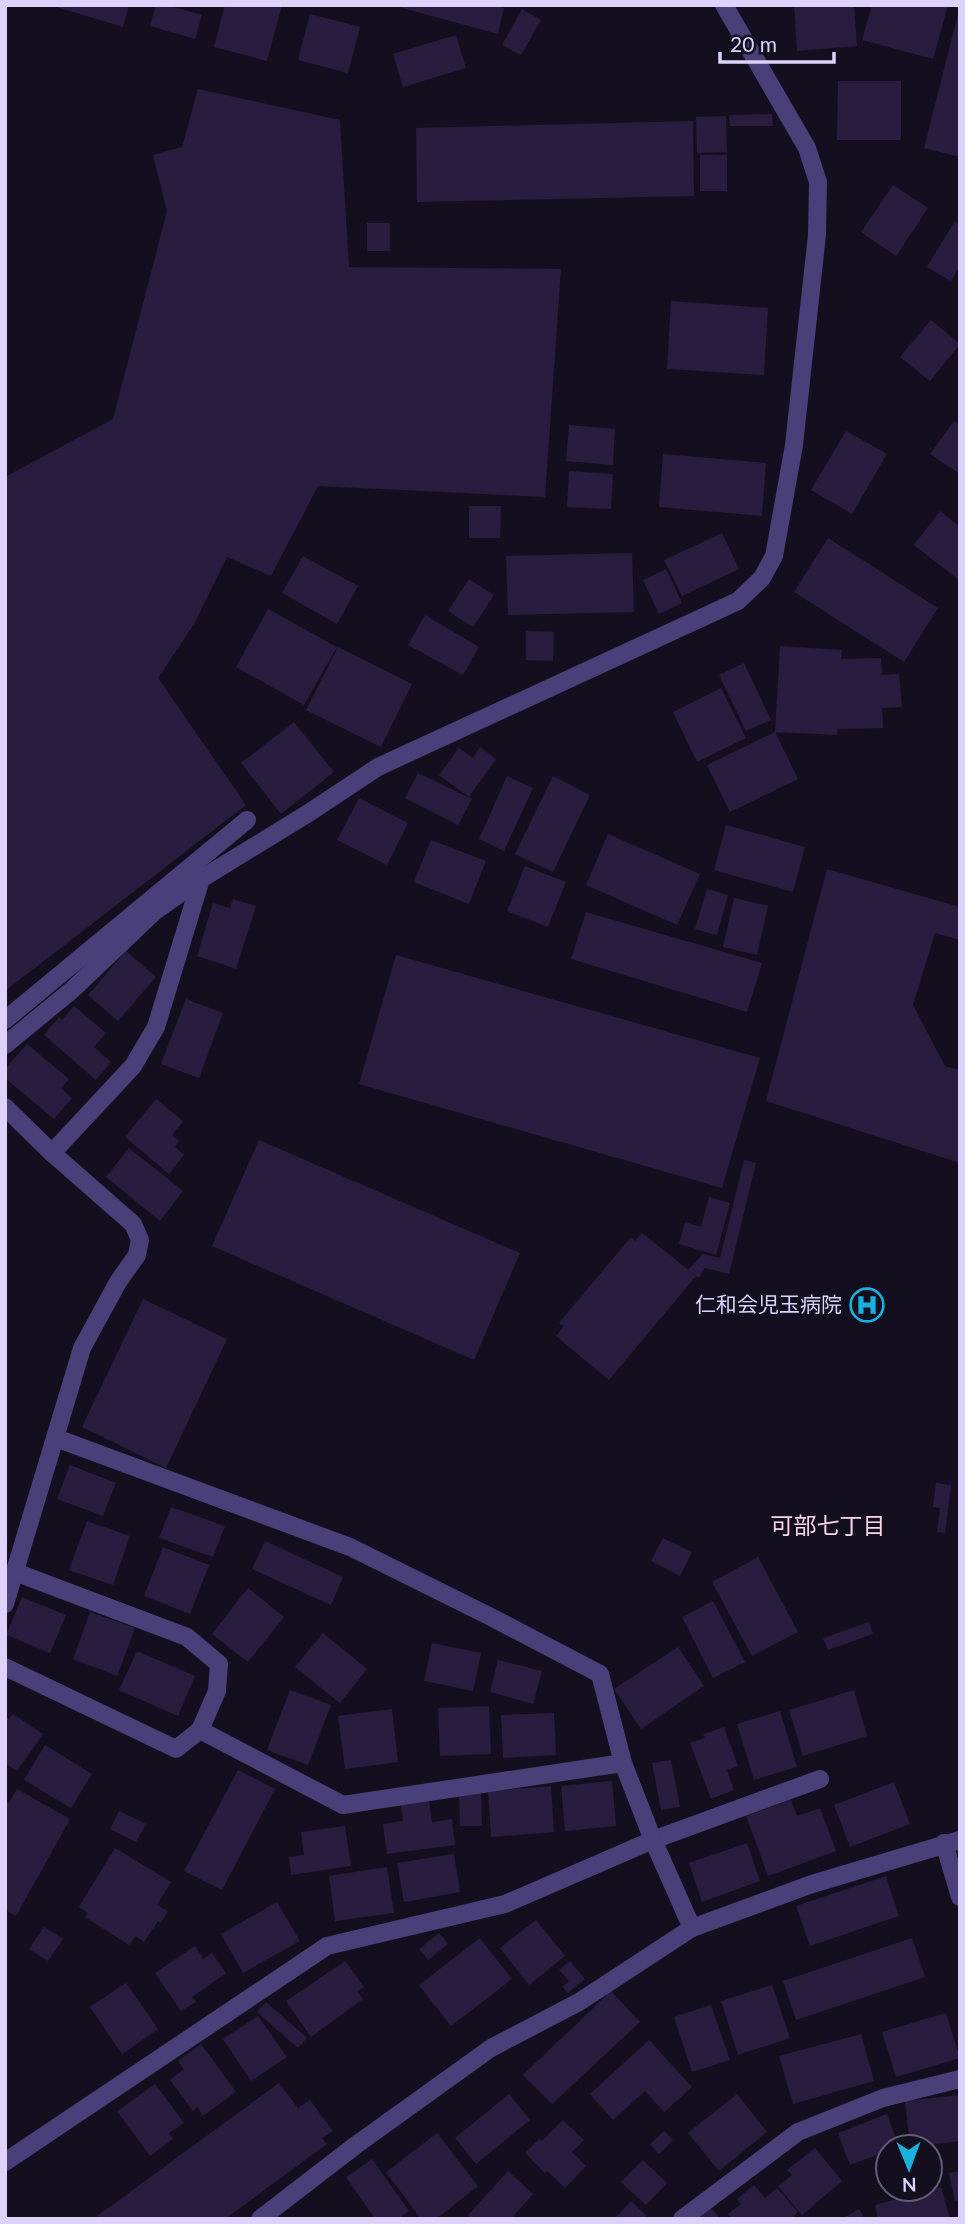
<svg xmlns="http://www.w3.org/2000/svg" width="965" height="2224" viewBox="0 0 965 2224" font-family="Lato,'Noto Sans JP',sans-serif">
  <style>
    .building { fill: #281d3e }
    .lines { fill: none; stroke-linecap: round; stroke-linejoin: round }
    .lane { stroke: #493f79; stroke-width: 18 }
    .street { stroke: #493f79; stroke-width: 18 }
    .labels { text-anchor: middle; stroke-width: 5; stroke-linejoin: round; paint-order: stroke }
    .poi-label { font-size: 21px; fill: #dcd2fa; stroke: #140f1f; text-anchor: end }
    .neighbourhood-label { font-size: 23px; fill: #fad4e7; stroke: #140f1f }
  </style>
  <rect width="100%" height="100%" fill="#140f1f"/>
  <g class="building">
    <polygon points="50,5 129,5 123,27"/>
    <polygon points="156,5 167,5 202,15 195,39 150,26"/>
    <polygon points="225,5 282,5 267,61 214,47"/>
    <polygon points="494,5 504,8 498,34 395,6"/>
    <polygon points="794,5 854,5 857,46 797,51"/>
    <polygon points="872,5 948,5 933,59 862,40"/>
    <polygon points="522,9 541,20 521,55 502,45"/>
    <polygon points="959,10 960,10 960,157 924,148"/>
    <polygon points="310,14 360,27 348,73 298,60"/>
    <polygon points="456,35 466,68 403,87 393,54"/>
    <polygon points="838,81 901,81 901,140 837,140"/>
    <polygon points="198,89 340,120 349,267 561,269 545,497 318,486 271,576 227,557 194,624 158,678 246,805 5,991 5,477 113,419 167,211 153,155 182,147"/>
    <polygon points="772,114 773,126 730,126 729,115"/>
    <polygon points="726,116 727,152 697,153 696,117"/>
    <polygon points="693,121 694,196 417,202 416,128"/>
    <rect x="700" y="155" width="27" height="36"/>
    <polygon points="893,185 928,208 896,256 861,232"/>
    <polygon points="955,221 960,224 960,266 951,281 927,267"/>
    <rect x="367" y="223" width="23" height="28"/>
    <polygon points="671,301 768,308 764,375 667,369"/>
    <polygon points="931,320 960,344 930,381 900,357"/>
    <polygon points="954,421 960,425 960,474 930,454"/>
    <polygon points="569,425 615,429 613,465 566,461"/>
    <polygon points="846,431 887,454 852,514 811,490"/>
    <polygon points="663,454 766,463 762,516 659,507"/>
    <polygon points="569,471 613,474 611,509 567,507"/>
    <polygon points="469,506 501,506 500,538 469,538"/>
    <polygon points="940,511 960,527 960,581 914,545"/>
    <polygon points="722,533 739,569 682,596 664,560"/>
    <polygon points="828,538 938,608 904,662 794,592"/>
    <polygon points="632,553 634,612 508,615 506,556"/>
    <polygon points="303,556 358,586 337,624 282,593"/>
    <polygon points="666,569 682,603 659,614 643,580"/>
    <polygon points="469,579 494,595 473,627 448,611"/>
    <polygon points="268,609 337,647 304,705 236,667"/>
    <polygon points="425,615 479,647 463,675 408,645"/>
    <polygon points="526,631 554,632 553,661 526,660"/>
    <polygon points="780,646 842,650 841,659 881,658 882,675 899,674 902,707 882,708 883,728 837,729 837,735 775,732"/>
    <polygon points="338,647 412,684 381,747 306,710"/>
    <polygon points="744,663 771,720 746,731 719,675"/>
    <polygon points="721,688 746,738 697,762 673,712"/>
    <polygon points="294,722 334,772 281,814 241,763"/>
    <polygon points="775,732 798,779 730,812 707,765"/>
    <polygon points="480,747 496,759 469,797 439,775 459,748 473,758"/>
    <polygon points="418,773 472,799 458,825 405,798"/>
    <polygon points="507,776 533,788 504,851 479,839"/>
    <polygon points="553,776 590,795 553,872 515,854"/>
    <polygon points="359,798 408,823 387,865 337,840"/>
    <polygon points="726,825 805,847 793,892 714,870"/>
    <polygon points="608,834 700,874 677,925 586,885"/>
    <polygon points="431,840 486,861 469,904 414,882"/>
    <polygon points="525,866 566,882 548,927 507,911"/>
    <polygon points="827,869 960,907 960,940 935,933 913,1005 945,1066 960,1070 960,1163 766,1101"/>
    <polygon points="707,889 728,895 717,935 695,929"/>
    <polygon points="734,898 768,906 757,955 723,947"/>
    <polygon points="233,899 256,906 236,969 197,956 213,903 230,908"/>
    <polygon points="586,912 762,963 747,1012 571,959"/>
    <polygon points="126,951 156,977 118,1021 88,995"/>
    <polygon points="396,955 760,1058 722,1188 359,1084"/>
    <polygon points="186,999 223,1013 199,1078 161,1064"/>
    <polygon points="74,1006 106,1033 94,1047 111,1062 96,1080 44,1035 59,1017 62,1020"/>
    <polygon points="27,1044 69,1079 61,1088 72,1098 54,1119 5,1078 5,1069"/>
    <polygon points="156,1099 183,1121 172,1135 179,1141 175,1147 184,1155 169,1174 125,1137"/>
    <polygon points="259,1140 520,1253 474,1360 212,1246"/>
    <polygon points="129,1148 183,1191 160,1221 106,1177"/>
    <polygon points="744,1160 756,1163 729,1274 705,1268 699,1278 688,1270 703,1254 720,1258"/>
    <polygon points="709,1197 730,1203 716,1255 679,1244 685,1222 701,1227"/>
    <polygon points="642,1233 696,1276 609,1380 556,1336 564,1326 559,1323 631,1237 635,1241"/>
    <polygon points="143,1299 227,1339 166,1468 82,1427"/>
    <polygon points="70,1465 116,1483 103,1516 57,1499"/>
    <polygon points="936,1483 951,1485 945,1533 937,1532 940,1508 933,1507"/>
    <polygon points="171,1507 225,1526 213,1557 159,1538"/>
    <polygon points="87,1521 130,1536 113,1585 69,1570"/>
    <polygon points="663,1538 692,1552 680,1576 651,1561"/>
    <polygon points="265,1541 343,1577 331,1605 252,1569"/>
    <polygon points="163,1547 209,1565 190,1614 144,1596"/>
    <polygon points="758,1557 798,1632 752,1656 712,1582"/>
    <polygon points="248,1588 284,1617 248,1662 212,1634"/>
    <polygon points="22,1597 66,1615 50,1653 6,1635"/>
    <polygon points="713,1601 745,1662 713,1678 682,1617"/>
    <polygon points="90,1612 135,1628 117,1676 73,1659"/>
    <polygon points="869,1622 873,1634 828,1650 823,1638"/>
    <polygon points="323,1633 367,1669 340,1703 295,1667"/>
    <polygon points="432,1643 481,1653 473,1691 424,1681"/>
    <polygon points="678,1647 704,1686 641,1729 614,1689"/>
    <polygon points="137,1651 195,1676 178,1716 119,1690"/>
    <polygon points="498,1660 542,1671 533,1704 490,1692"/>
    <polygon points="290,1690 331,1705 308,1765 267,1750"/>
    <polygon points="854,1690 867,1736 803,1756 789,1710"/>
    <polygon points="489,1706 491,1754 440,1756 438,1708"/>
    <polygon points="392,1709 398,1762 345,1769 338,1716"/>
    <polygon points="780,1711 797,1767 754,1780 737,1724"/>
    <polygon points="554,1713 556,1755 503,1758 501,1715"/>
    <polygon points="13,1714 43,1734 17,1771 5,1763 5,1717 9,1719"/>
    <polygon points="724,1727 738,1766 727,1770 734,1790 711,1799 690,1743 705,1738 703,1734"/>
    <polygon points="45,1745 92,1774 71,1808 24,1780"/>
    <polygon points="671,1760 680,1807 661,1810 652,1763"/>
    <polygon points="238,1770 275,1789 222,1890 184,1871"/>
    <polygon points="612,1781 616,1826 565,1831 561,1786"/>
    <polygon points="894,1782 910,1824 850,1847 834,1805"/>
    <polygon points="551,1786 554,1832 491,1837 488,1791"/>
    <polygon points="17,1789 70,1819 16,1916 5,1910 5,1801 9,1803"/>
    <polygon points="481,1793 482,1826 460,1826 459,1794"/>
    <polygon points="791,1800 797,1816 820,1808 836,1851 768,1876 746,1816"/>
    <polygon points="429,1801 432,1822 452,1819 455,1845 387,1854 383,1824 403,1821 401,1805"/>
    <polygon points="119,1811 146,1824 136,1842 110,1829"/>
    <polygon points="345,1826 351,1866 291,1875 289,1857 304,1855 301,1832"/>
    <polygon points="747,1843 760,1881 702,1902 689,1863"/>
    <polygon points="115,1848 171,1882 157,1905 168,1911 161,1923 158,1921 144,1942 135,1936 129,1945 85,1917 88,1913 79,1907"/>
    <polygon points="454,1854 460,1892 404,1902 397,1863"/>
    <polygon points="387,1867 394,1913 335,1921 329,1876"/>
    <polygon points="886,1876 899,1916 810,1946 796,1906"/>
    <polygon points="277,1902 300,1941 243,1973 221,1934"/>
    <polygon points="536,1920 565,1956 529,1985 500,1948"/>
    <polygon points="44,1927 63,1939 48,1961 29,1949"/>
    <polygon points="439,1933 448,1944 428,1960 419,1949"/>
    <polygon points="480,1938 512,1979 451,2026 419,1985"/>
    <polygon points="912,1938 925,1977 796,2020 783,1981"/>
    <polygon points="195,1946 203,1959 212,1953 226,1973 192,1997 196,2002 181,2011 155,1973"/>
    <polygon points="345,1961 364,1987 357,1991 363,1999 311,2037 286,2001"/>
    <polygon points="570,1961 585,1979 568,1993 562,1987 569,1981 559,1970"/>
    <polygon points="126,1983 158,2029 122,2054 90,2007"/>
    <polygon points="772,1985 790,2038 738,2055 721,2001"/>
    <polygon points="611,1991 640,2022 552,2104 523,2075"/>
    <polygon points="266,2002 307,2038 298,2048 257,2012"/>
    <polygon points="711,2005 730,2060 692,2072 674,2017"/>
    <polygon points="946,2013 960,2058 896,2077 882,2032"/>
    <polygon points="258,2016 287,2057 251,2081 223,2039"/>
    <polygon points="861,2034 874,2081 793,2104 779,2056"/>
    <polygon points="649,2040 692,2087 664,2112 645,2091 613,2120 590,2094"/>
    <polygon points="201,2044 236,2092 203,2116 197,2107 193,2111 170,2080 184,2069 178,2061"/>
    <polygon points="279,2083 298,2108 310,2100 333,2131 322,2138 327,2144 225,2219 93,2219"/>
    <polygon points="155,2084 184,2123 169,2133 173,2139 150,2156 117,2111"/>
    <polygon points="509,2094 530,2120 476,2164 455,2138"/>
    <polygon points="737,2094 767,2132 719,2171 688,2133"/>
    <polygon points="960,2095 960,2141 910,2147 905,2101"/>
    <polygon points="887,2114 899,2147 888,2147 888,2151 850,2165 838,2133"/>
    <polygon points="563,2120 584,2140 572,2152 586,2166 565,2188 547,2171 545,2173 525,2153 539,2139 542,2141"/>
    <polygon points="664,2131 673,2140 659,2154 650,2144"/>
    <polygon points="437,2133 478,2186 436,2219 421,2219 386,2172"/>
    <polygon points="815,2148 842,2181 802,2215 778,2186 792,2175 787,2170"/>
    <polygon points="372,2159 409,2211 398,2219 375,2219 346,2177"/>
    <polygon points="643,2160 667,2183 646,2205 621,2182"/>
    <polygon points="508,2171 533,2194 511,2219 472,2219 468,2215"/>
    <polygon points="960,2171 960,2200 955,2201 949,2173"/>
    <polygon points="754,2185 765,2198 777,2188 798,2212 790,2219 732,2219 728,2214 741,2204 737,2199"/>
    <polygon points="941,2187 950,2219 878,2219 875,2205"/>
    <polygon points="631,2201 650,2219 614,2219"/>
    <polygon points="709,2206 721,2219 695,2219"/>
    <polygon points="859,2209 865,2219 842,2219"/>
  </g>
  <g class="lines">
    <g class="lane">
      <polyline points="5,1020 247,820"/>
      <polyline points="5,1045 72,990 154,912 201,879"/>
      <polyline points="653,1840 820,1779"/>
    </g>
    <g class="street">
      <polyline points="5,1107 52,1153 133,1224 140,1240 137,1255 118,1282 82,1348 5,1604"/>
      <polyline points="52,1153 133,1066 156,1027 201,879 307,814 378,767 738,601 762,578 774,556 794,445 817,235 818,182 807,148 724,5"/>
      <polyline points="56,1438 350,1547 489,1616 600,1674 623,1763 653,1840 692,1928"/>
      <polyline points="15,1572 187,1637 219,1664 217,1691 200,1730"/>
      <polyline points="5,1667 176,1749 200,1730 343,1805 623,1763"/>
      <polyline points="944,1843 960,1897"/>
      <polyline points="5,2162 327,1946 505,1904 653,1840"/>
      <polyline points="260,2219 356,2145 491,2048 579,2002 692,1928 812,1884 960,1840"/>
      <polyline points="682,2219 798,2132 883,2098 960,2079"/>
    </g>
  </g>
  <defs>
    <symbol id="hospital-ring" viewBox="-11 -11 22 22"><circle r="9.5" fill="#140f1f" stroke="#18b2e0" stroke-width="1.5"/><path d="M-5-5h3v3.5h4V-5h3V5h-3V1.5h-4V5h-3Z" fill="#18b2e0"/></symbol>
  </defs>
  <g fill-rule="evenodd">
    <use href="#hospital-ring" x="848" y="1286" width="38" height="38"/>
  </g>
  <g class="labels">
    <g class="poi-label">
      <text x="842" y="1312">仁和会児玉病院</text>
    </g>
    <g class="neighbourhood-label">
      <text x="828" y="1534">可部七丁目</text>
    </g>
  </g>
  <rect width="965" height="2224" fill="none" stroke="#dcd2fa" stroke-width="14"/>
  <g transform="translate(909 2168) rotate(179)"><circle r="33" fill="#140f1f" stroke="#645d77" stroke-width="2"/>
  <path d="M0-5L12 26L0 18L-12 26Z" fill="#18b2e0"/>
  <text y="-10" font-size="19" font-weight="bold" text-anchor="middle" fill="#dcd2fa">N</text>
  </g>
  <path d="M720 52v10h114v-10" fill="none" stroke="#dcd2fa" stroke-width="3.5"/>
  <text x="730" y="52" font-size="21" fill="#dcd2fa" stroke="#140f1f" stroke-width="5" paint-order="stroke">20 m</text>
</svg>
